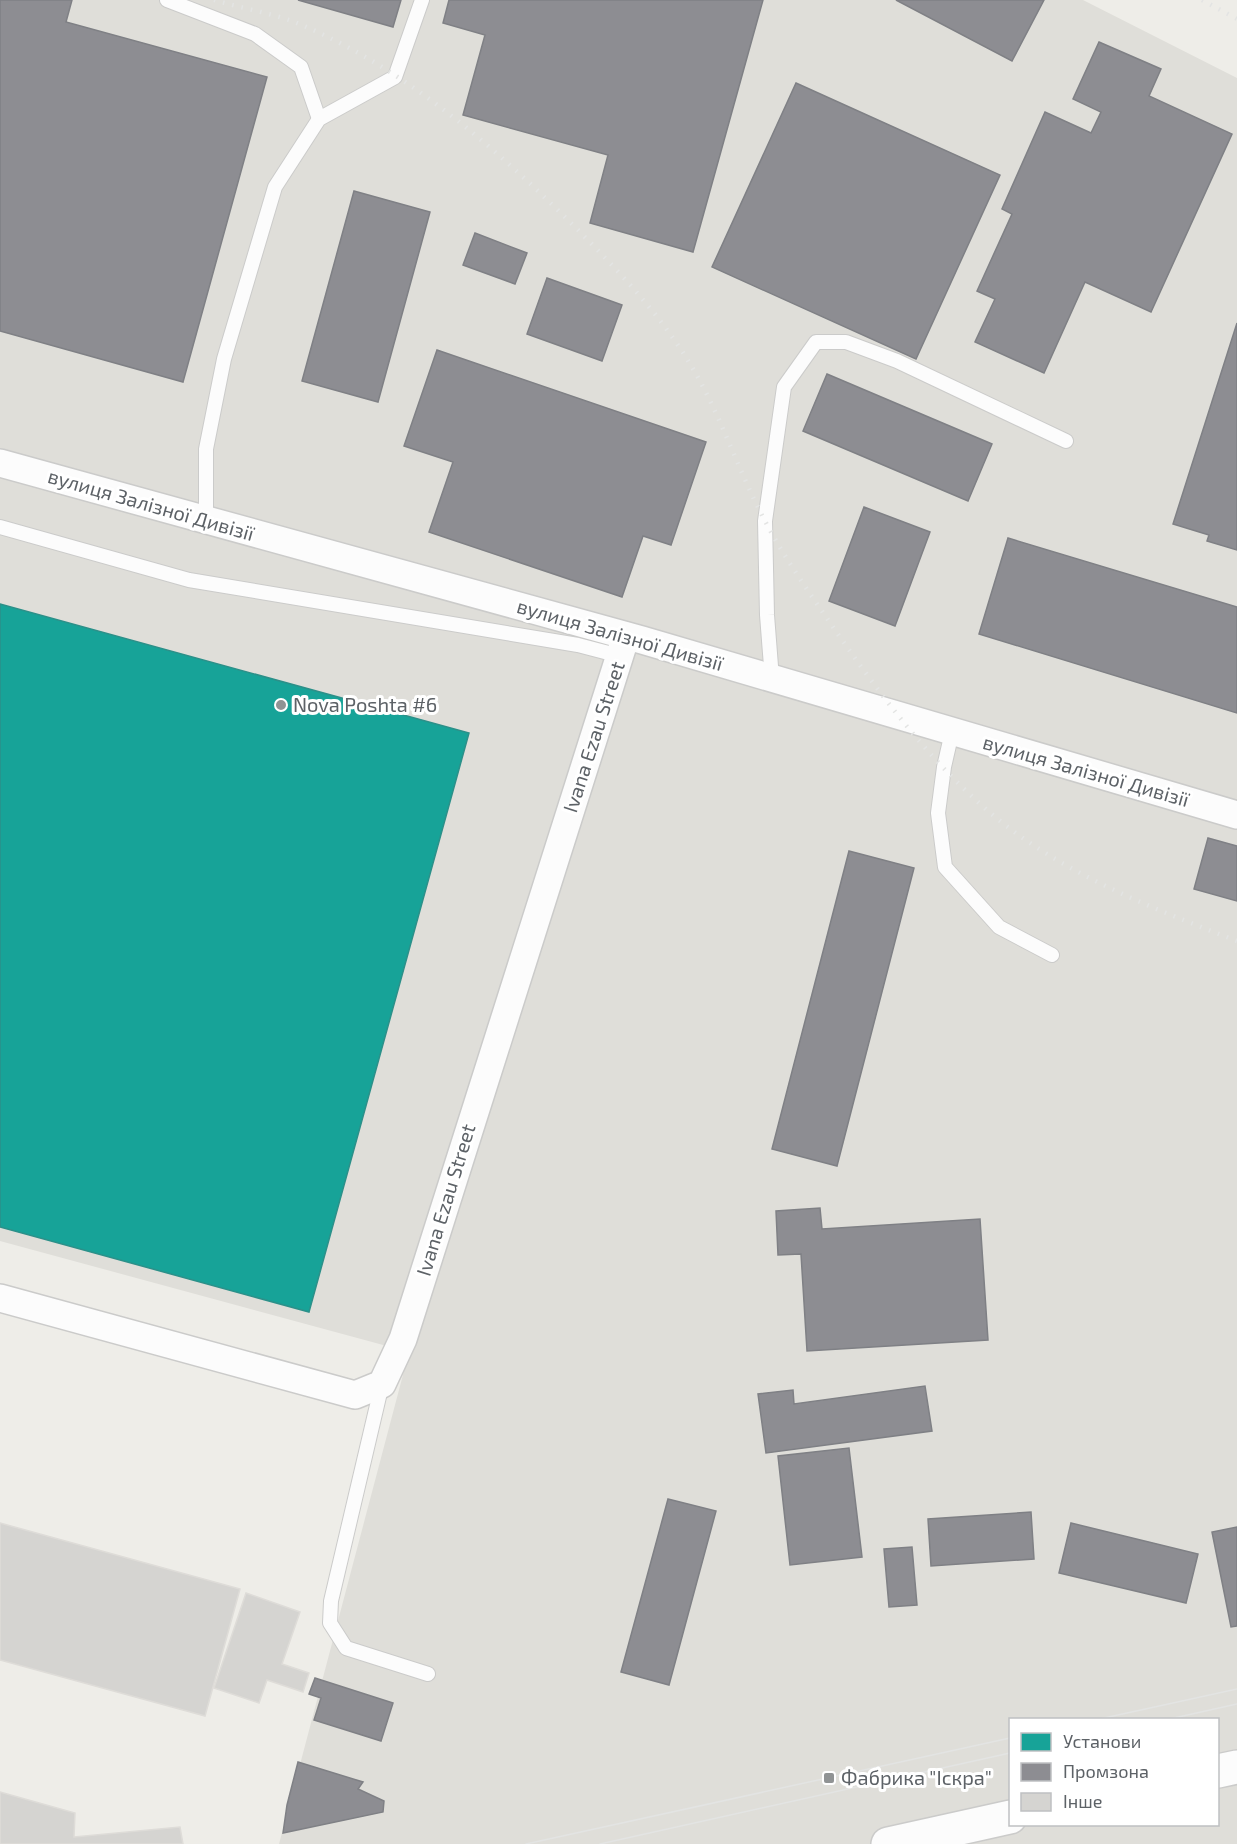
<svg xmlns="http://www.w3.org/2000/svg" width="1237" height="1844" viewBox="0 0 1237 1844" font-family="'Exo 2',sans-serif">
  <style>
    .industrial { fill: #dfded9; fill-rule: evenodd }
    .public { fill: #17a398; stroke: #2c9089; stroke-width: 1.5 }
    .industry { fill: #8d8d92; stroke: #7f8085; stroke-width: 1.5 }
    .building { fill: #d5d4d1; stroke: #dedcd8; stroke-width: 1.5 }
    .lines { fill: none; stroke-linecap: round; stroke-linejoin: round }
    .service-casing { stroke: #cbcbca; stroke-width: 16 }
    .minor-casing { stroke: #cbcbca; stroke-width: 30 }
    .tertiary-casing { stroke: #cbcbca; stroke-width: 36 }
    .service { stroke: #fcfcfc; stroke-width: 14 }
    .minor { stroke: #fcfcfc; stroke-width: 27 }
    .tertiary { stroke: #fcfcfc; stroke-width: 33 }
    .tram { stroke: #e3e4e3; stroke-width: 1.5 }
    .rail { stroke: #e3e4e3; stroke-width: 4.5; stroke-dasharray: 1.5 8; stroke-linecap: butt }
    .poi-dot { fill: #909394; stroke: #fff; stroke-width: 2 }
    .labels { text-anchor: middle; stroke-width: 6; stroke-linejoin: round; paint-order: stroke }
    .street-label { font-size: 20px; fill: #5d6267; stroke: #fff }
    .poi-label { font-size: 20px; fill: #5d6267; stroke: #fff; text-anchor: start }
  </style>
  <rect width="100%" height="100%" fill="#eeede8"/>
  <path class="industrial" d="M0,0H1083L1237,78V1844H279L409,1352L0,1241ZM1010,1720H1218V1824H1010Z"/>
  <polygon class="public" points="0,604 469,733 309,1312 0,1227"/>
  <g class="industry">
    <polygon points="0,0 72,0 66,22 267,77 183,382 0,331"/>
    <polygon points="298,0 401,0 393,27"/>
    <polygon points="449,0 763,0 693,252 590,223 608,155 463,115 485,35 443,23"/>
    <polygon points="896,0 1044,0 1012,61"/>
    <polygon points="1099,42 1161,69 1149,96 1232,134 1151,312 1085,282 1044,373 975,342 995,299 977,291 1012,214 1002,209 1045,112 1091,133 1101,112 1073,99"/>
    <polygon points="796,83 1000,175 916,359 712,267"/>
    <polygon points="354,191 430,212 378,402 302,381"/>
    <polygon points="475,233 527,253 515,284 463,265"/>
    <polygon points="547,278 622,305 602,361 527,334"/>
    <polygon points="1237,323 1237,550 1207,541 1209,535 1173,524"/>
    <polygon points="437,350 706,442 671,545 643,536 622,597 429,532 453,462 404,446"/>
    <polygon points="827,374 992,444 968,501 803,431"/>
    <polygon points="864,507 930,532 895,626 829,601"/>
    <polygon points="1008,538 1237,607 1237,713 979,634"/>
    <polygon points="1208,838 1237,846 1237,901 1194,889"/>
    <polygon points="849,851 914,868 837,1166 772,1149"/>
    <polygon points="820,1208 822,1229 980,1219 988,1340 807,1351 801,1254 778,1255 776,1211"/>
    <polygon points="925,1386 932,1431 766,1453 758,1394 793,1390 794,1404"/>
    <polygon points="849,1448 862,1557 790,1565 778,1456"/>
    <polygon points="668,1499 716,1511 669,1685 621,1672"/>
    <polygon points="1031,1512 1034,1559 931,1566 928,1519"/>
    <polygon points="1071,1523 1198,1554 1186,1603 1059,1573"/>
    <polygon points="1237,1527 1237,1626 1231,1627 1212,1532"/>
    <polygon points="912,1547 917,1605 889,1607 884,1549"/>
    <polygon points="315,1678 393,1703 381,1741 314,1720 321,1698 309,1694"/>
    <polygon points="298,1762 363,1782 358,1789 384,1801 383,1812 283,1833 287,1805"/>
  </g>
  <g class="building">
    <polygon points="0,1523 240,1589 205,1716 0,1660"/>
    <polygon points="246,1593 300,1612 282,1664 309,1673 303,1692 267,1680 259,1703 214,1688"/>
    <polygon points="0,1792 75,1813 74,1837 180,1827 183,1844 0,1844"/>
  </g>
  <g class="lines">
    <defs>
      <g id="service">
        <polyline points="167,0 255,34 301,67 319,119"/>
        <polyline points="206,520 206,449 224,359 275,187 319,119 395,77 422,0"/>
        <polyline points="0,527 189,580 578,645 620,656"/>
        <polyline points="772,679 767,615 765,521 784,387 816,342 846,342 897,361 1066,441"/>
        <polyline points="952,732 944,767 938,813 945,867 999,927 1052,955"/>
        <polyline points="382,1384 331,1601 330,1623 346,1648 428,1674"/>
      </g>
      <g id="minor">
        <polyline points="0,463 642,640 1237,815"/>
        <polyline points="0,1298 355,1395 382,1384 403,1339 626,636"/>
      </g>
      <g id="tertiary">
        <polyline points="1218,1771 1237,1767"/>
        <polyline points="888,1844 1010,1817"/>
      </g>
    </defs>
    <use href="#service" class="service-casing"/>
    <use href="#minor" class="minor-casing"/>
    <use href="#tertiary" class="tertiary-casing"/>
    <use href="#service" class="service"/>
    <use href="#minor" class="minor"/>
    <use href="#tertiary" class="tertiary"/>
    <g class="tram">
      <polyline points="1095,1720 1237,1689"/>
      <polyline points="1165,1720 1237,1704"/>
      <polyline points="526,1844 1010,1738"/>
      <polyline points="600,1844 1010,1753"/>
    </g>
    <g class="rail">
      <path d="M214,0C241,8 271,13 297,23C406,68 498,150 580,232C626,279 670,325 701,383C725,428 741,476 765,521C785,559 811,595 835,630C882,697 931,763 994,816C1065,875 1152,908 1237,941"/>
      <polyline points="1202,0 1237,19"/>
    </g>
  </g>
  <g class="poi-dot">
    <circle cx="281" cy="705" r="6"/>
    <rect x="823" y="1772" width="12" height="12" rx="3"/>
  </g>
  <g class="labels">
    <g class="street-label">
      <text transform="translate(151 505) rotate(16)" y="7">вулиця Залізної Дивізії</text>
      <text transform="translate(620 635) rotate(16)" y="7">вулиця Залізної Дивізії</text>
      <text transform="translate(594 737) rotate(-72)" y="7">Ivana Ezau Street</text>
      <text transform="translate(1086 771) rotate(16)" y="7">вулиця Залізної Дивізії</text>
      <text transform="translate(446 1200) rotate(-73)" y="7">Ivana Ezau Street</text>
    </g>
    <g class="poi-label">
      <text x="293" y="712">Nova Poshta #6</text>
      <text x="841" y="1785">Фабрика "Іскра"</text>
    </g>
  </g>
  <rect x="1009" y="1718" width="210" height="108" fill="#ffffff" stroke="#bec0c2" stroke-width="1.5"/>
  <rect x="1021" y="1733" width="30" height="18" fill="#17a398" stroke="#bec0c2" stroke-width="1.5"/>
  <text x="1063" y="1748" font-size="18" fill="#5d6267">Установи</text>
  <rect x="1021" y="1763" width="30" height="18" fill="#8d8d92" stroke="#bec0c2" stroke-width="1.5"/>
  <text x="1063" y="1778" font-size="18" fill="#5d6267">Промзона</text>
  <rect x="1021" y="1793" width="30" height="18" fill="#d5d4d1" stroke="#bec0c2" stroke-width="1.5"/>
  <text x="1063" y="1808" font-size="18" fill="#5d6267">Інше</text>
</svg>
